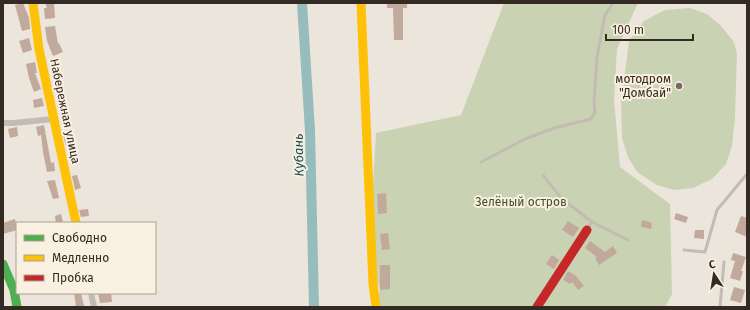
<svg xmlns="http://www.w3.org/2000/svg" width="750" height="310" viewBox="0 0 750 310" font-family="'Fira Sans',sans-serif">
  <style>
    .green { fill: #cad2b4 }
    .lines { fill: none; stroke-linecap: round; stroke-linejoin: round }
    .river { stroke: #97bcbe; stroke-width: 10 }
    .building { fill: #c1a99c }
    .lane { stroke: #c3bcb5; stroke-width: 3 }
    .street { stroke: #c3bcb5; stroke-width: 6 }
    .fast { stroke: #4caf50; stroke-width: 9 }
    .slow { stroke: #ffc107; stroke-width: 9 }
    .jam { stroke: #c62828; stroke-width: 9 }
    .poi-dot { fill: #746b64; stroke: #faf0e1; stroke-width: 1.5 }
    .labels { text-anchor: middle; stroke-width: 4; stroke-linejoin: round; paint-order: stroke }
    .poi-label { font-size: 12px; fill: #342a24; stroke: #faf0e1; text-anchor: end }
    .street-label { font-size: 12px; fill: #342a24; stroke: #faf0e1 }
    .park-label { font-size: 12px; fill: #405426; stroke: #faf0e1 }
    .water-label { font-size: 13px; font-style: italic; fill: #174f58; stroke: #faf0e1 }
  </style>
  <rect width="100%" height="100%" fill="#ece5db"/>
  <g class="green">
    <polygon points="504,3 638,3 617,49 614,100 620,167 670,204 672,294 665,307 374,307 380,290 369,257 376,133 461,115"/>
    <polygon points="690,8 707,14 721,26 734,42 737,54 735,118 732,146 726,164 712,179 693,188 674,190 657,185 637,172 628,157 622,138 621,102 629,41 644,21 665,10"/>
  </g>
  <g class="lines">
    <polyline class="river" points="302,3 310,131 314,307"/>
  </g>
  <g class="building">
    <polygon points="23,3 29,18 30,29 22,31 15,5"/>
    <polygon points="45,3 54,3 55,18 45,19 44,8 47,8"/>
    <polygon points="387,3 407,3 407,8 403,8 403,40 394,40 393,8 387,8"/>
    <polygon points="55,26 58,44 59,43 63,52 53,56 47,41 45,27"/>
    <polygon points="29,38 32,50 23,53 19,41"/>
    <polygon points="35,62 37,73 35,73 41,89 34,92 29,78 26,64"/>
    <polygon points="42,98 44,106 34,108 33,100"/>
    <polygon points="44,125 51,163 54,162 55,171 47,172 43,152 41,135 38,136 36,127"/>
    <polygon points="17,127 18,136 10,138 8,129"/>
    <polygon points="69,133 73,143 66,146 63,135"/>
    <polygon points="77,175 81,188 75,190 72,176"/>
    <polygon points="55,180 59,198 53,199 47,181"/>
    <polygon points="386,193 387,213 378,214 377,194"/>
    <polygon points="88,209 89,216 81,217 79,210"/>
    <polygon points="676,213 688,217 686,223 674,219"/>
    <polygon points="61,214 63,222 56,223 55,216"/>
    <polygon points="741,216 747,218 747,237 735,232"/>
    <polygon points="15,219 17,230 3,234 3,223"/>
    <polygon points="642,220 652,223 651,229 641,227"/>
    <polygon points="568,221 579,228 573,237 562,230"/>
    <polygon points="695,230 704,230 704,239 694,238"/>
    <polygon points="388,233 390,249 382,250 380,234"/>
    <polygon points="590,241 605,252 613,246 617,253 599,265 595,258 597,257 585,248"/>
    <polygon points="733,253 746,257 741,271 743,271 740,281 730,278 735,261 731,260"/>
    <polygon points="552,255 559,260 554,269 546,264"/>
    <polygon points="380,265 390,265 390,289 380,290"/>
    <polygon points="568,271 576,276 584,286 578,290 572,282 570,284 563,280"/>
    <polygon points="734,287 745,290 741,303 730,300"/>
    <polygon points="74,293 81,293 84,306 76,307"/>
    <polygon points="98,293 111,293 112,302 100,303"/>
  </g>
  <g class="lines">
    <g class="lane">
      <polyline points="481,162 525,139 554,128 591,119 595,112 594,102 597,57 605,15 613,3"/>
      <polyline points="543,175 561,198 592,222"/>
      <polyline points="588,228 592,222 628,240"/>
      <polyline points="684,250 705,252 717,210 747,174"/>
      <polyline points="720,307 724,262"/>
    </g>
    <g class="street">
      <polyline points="3,123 13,123 54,119"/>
      <polyline points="91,293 94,307"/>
    </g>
    <polyline class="fast" points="3,264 14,290 17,307"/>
    <g class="slow">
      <polyline points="33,3 39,49 76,223"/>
      <polyline points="361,3 373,284 376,307"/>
    </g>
    <polyline class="jam" points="537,307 587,230"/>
  </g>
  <circle class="poi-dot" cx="679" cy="86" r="4"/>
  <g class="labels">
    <g class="poi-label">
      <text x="671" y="83">мотодром<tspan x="671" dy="14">"Домбай"</tspan></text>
    </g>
    <g class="street-label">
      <text transform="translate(65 111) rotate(78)" y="4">Набережная улица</text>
    </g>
    <g class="park-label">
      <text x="521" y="206">Зелёный остров</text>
    </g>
    <g class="water-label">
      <text transform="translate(298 155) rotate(-91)" y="5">Кубань</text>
    </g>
  </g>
  <rect width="750" height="310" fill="none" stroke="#342a24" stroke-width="8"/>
  <rect x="16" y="222" width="140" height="72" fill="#faf0e1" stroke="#aba195"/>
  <rect x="24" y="235" width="20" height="6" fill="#4caf50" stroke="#aba195"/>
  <text x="52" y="242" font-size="12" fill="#342a24">Свободно</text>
  <rect x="24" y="255" width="20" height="6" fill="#ffc107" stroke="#aba195"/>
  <text x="52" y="262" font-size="12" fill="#342a24">Медленно</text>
  <rect x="24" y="275" width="20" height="6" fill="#c62828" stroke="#aba195"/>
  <text x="52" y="282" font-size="12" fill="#342a24">Пробка</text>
  <g transform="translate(714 274) rotate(348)" stroke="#faf0e1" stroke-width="3" paint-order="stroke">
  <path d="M0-3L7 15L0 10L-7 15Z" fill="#342a24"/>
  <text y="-6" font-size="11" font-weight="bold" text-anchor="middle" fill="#342a24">С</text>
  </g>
  <path d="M606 34v6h87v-6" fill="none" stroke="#342a24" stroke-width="2"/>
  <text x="612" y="34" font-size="12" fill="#342a24" stroke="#faf0e1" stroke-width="3" paint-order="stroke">100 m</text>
</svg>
